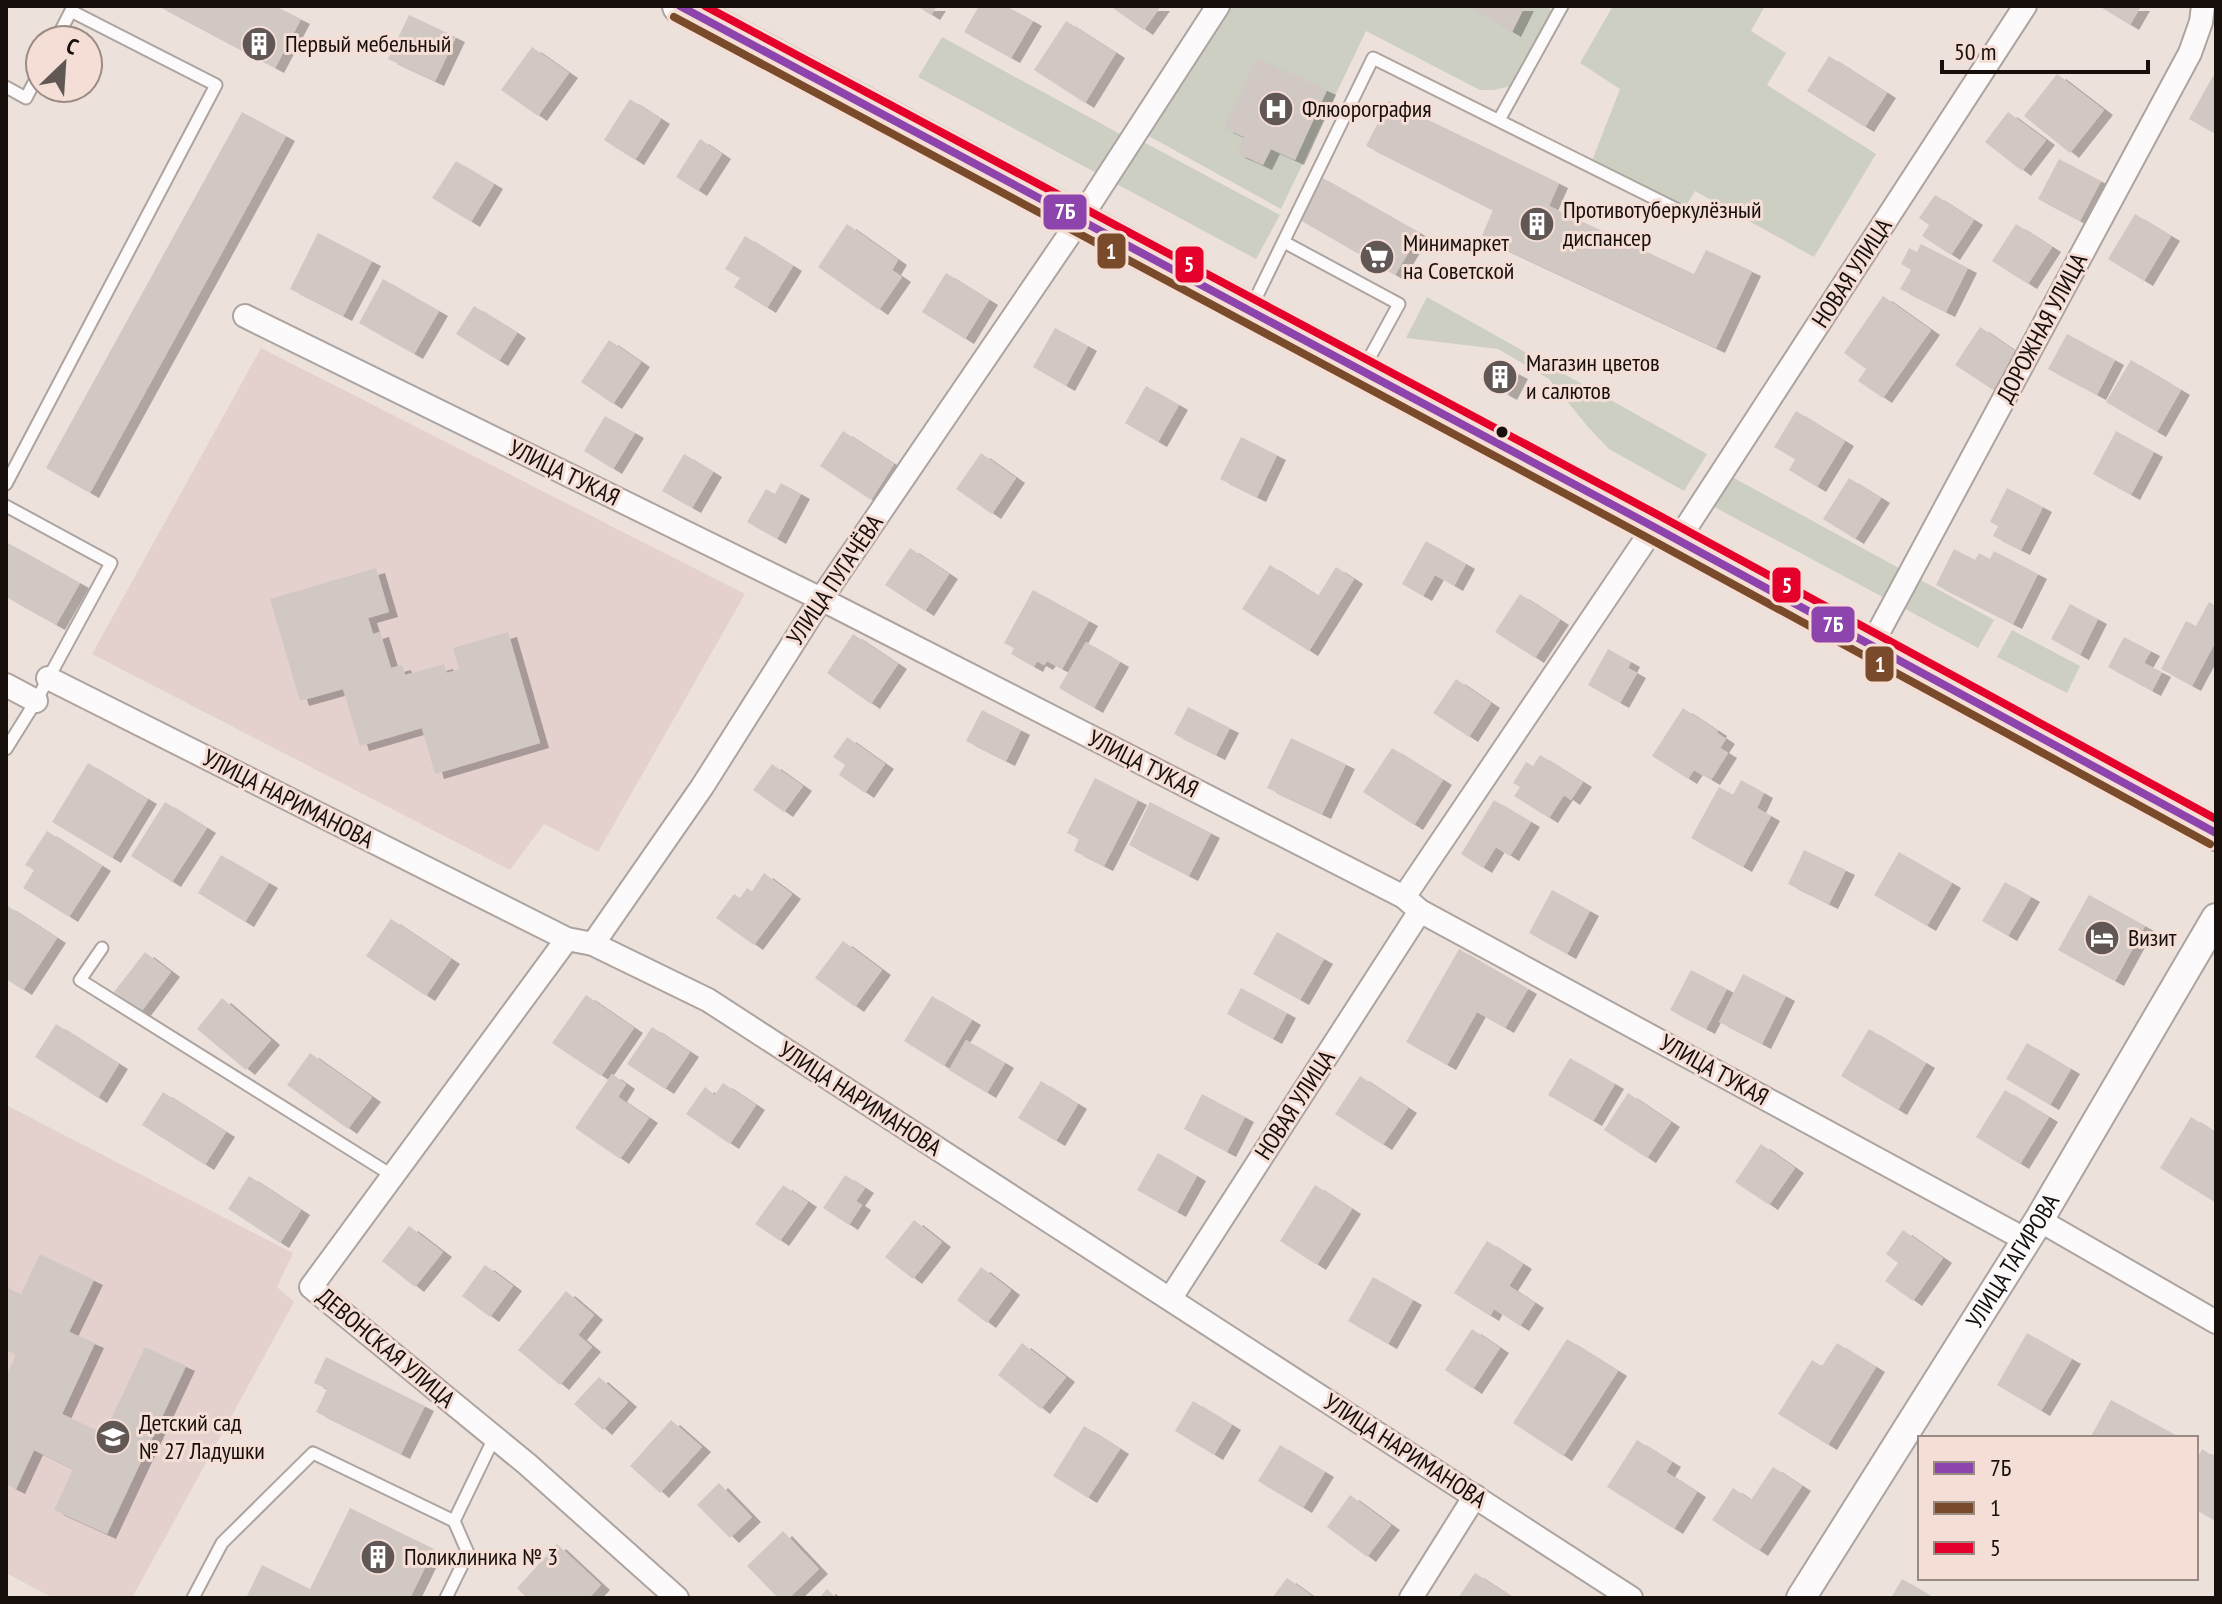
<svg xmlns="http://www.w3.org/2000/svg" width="2222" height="1604" viewBox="0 0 2222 1604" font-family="'PT Sans Narrow',sans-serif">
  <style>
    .education { fill: #e4d1ce }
    .green { fill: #cccfc2 }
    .building { fill: #d1c8c4; filter: url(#shadow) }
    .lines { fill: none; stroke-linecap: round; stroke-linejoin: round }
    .service-casing { stroke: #ada4a0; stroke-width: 15 }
    .minor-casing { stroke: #ada4a0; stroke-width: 26 }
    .tertiary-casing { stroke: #ada4a0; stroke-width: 32 }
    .primary-casing { stroke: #ada4a0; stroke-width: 38 }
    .service { stroke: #fcfafa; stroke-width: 11 }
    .minor { stroke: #fcfafa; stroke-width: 22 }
    .tertiary { stroke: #fcfafa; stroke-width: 28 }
    .primary { stroke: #fcfafa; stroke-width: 34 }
    .bus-1-casing { stroke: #f4ded5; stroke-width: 14 }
    .bus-2-casing { stroke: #f4ded5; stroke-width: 14 }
    .bus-3-casing { stroke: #f4ded5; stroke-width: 14 }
    .bus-1 { stroke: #8e44ad; stroke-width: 8 }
    .bus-2 { stroke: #7a4b2a; stroke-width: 8 }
    .bus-3 { stroke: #e4002b; stroke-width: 8 }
    .bus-dot { fill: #160f0c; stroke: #f4ded5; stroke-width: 3 }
    .labels { text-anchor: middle; stroke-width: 6; stroke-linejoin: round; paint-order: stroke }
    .poi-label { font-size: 24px; fill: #160f0c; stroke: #f4ded5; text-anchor: start }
    .street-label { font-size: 24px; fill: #160f0c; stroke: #f4ded5 }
    .line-badge { stroke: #f4ded5; stroke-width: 3 }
    .badge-label { font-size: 22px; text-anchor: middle; font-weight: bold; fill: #fff }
  </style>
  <defs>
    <filter id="shadow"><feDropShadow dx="9" dy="5" stdDeviation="0" flood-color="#0004"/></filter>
  </defs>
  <rect width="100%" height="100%" fill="#ede1dc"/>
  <g class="education">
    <polygon points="261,348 745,594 598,852 544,824 510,870 92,654"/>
    <polygon points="6,1105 293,1253 277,1287 294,1302 132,1598 53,1598 6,1573"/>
  </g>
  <g class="green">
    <polygon points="1232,6 1549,6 1551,13 1512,86 1493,90 1480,90 1366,31 1281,209 1147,135"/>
    <polygon points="1613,6 1765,6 1751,31 1786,53 1767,85 1876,154 1814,257 1695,191 1682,212 1590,166 1620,89 1580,63"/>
    <polygon points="942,37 1131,140 1134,137 1280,215 1256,259 918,77"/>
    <polygon points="1427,297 1707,454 1684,491 1609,449 1588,427 1549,379 1498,349 1406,338"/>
    <polygon points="1723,472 1994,620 1978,648 1703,501"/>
    <polygon points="2012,630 2080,666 2067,693 1997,657"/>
  </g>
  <g class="building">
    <polygon points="158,6 275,6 301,19 275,68"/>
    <polygon points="917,6 937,6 931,15"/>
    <polygon points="979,6 1006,6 1033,21 1011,58 964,32"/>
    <polygon points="1110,6 1161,6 1144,30"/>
    <polygon points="1474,6 1525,6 1512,32 1473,9"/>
    <polygon points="2099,6 2141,6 2130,25"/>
    <polygon points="409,15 456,37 435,81 388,59"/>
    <polygon points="1066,21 1116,53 1085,103 1034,70"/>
    <polygon points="532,47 569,73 538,116 501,90"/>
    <polygon points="1829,56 1887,93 1865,127 1807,91"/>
    <polygon points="1257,58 1327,90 1295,160 1271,149 1263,165 1250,159 1236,153 1244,137 1224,128"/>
    <polygon points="2057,74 2104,110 2070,153 2024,116"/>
    <polygon points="2213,76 2216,77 2216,134 2189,119"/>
    <polygon points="630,99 661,119 635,160 604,140"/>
    <polygon points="1389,101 1559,183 1549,206 1694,274 1706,250 1752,271 1716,348 1481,238 1493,210 1366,146"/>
    <polygon points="242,112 286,136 90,493 46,468"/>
    <polygon points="2008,112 2046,140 2022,171 1985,142"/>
    <polygon points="700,139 722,154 698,191 676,177"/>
    <polygon points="2059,159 2101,181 2080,221 2038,199"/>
    <polygon points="456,161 494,184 471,222 432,198"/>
    <polygon points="1323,178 1420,233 1395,275 1300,220"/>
    <polygon points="1935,195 1974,220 1951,255 1922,236 1929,225 1919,218"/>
    <polygon points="2135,214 2171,236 2144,281 2108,259"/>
    <polygon points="847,224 898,260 892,270 902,277 879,310 818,267"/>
    <polygon points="2016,224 2052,247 2028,284 1992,261"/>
    <polygon points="318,233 372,261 343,316 290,289"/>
    <polygon points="745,236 793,266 767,308 734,287 740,278 725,269"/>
    <polygon points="1921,244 1968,268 1946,312 1900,289 1911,270 1901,264 1909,248 1917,252"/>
    <polygon points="946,273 989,300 965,339 922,312"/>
    <polygon points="383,279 439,311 414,354 359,323"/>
    <polygon points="1883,296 1931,330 1883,398 1858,381 1866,369 1844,353"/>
    <polygon points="474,306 517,333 499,361 456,334"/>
    <polygon points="1980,327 2018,353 1993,390 1955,365"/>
    <polygon points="1055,328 1088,346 1066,386 1033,367"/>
    <polygon points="2067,334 2115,360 2097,395 2048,369"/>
    <polygon points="609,340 641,362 613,404 581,382"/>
    <polygon points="1492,360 1519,374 1508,395 1481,380"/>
    <polygon points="2131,360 2181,390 2157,432 2106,402"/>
    <polygon points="1146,386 1179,405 1158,442 1125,423"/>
    <polygon points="1796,411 1845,441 1817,487 1789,470 1795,459 1774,447"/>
    <polygon points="605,416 635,433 613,469 584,451"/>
    <polygon points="843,431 894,464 871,500 820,466"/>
    <polygon points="2116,431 2154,452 2131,495 2093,474"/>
    <polygon points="1241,437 1277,455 1257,497 1220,479"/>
    <polygon points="981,453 1016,478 992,514 956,489"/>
    <polygon points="684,454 713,472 692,508 662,491"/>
    <polygon points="1849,478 1881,498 1855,539 1823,519"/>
    <polygon points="781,483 801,494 777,539 747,522 766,489 775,494"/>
    <polygon points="2007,488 2043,507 2021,550 1993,536 1998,526 1990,522"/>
    <polygon points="1426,541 1466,564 1454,586 1435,575 1423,596 1402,584"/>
    <polygon points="6,542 80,583 56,625 6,597"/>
    <polygon points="910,548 949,574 925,611 885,585"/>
    <polygon points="1954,549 1975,560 1979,553 1990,559 1994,551 2038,574 2013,624 1936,585"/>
    <polygon points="1270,565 1318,596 1336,567 1354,579 1309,651 1242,609"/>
    <polygon points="376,568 389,612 368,618 373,634 380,632 391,668 402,665 405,675 444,664 447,673 459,669 453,648 508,632 540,743 435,774 422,728 360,746 343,689 300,701 270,599"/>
    <polygon points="1033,590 1089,621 1062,669 1047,661 1044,665 1037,661 1034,667 1011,654 1014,648 1004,643"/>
    <polygon points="1520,594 1560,620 1535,658 1495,632"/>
    <polygon points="2209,602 2216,606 2216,641 2192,686 2161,669 2186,621 2196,626"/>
    <polygon points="2070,604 2098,619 2080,655 2051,639"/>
    <polygon points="853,634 898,664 871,704 827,673"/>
    <polygon points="2124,637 2151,651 2144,663 2162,672 2152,691 2108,667"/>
    <polygon points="1086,642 1120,662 1094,708 1059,688"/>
    <polygon points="1608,649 1631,662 1628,668 1637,673 1620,703 1588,685"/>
    <polygon points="1456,679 1491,703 1469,737 1433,713"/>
    <polygon points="1188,707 1230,728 1216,755 1174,734"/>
    <polygon points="1683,708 1718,731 1717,733 1726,739 1720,748 1728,753 1711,780 1694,770 1688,779 1652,756"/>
    <polygon points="982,710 1021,730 1006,761 966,741"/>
    <polygon points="847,737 885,764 865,793 839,775 845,765 833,757"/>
    <polygon points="1291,738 1346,764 1322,814 1267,788"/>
    <polygon points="1392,748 1443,780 1414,825 1363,792"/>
    <polygon points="1540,755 1583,782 1571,800 1564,795 1549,818 1514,796 1520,787 1513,783 1526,762 1533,766"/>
    <polygon points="88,763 148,799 112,858 52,822"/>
    <polygon points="772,764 803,786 784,812 753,790"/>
    <polygon points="1095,778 1138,800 1104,866 1074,851 1079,839 1067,833"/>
    <polygon points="1741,780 1764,793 1757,808 1771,816 1743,867 1691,838 1719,787 1733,795"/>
    <polygon points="1494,800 1531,822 1510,856 1496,847 1483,868 1461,854"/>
    <polygon points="165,802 207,828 172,882 131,856"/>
    <polygon points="1150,802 1211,833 1189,876 1129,845"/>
    <polygon points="47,831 102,866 69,917 23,888 34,870 25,865"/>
    <polygon points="1804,850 1846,870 1829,904 1788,884"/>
    <polygon points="1899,852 1952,883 1927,926 1874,895"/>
    <polygon points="221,855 269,883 245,922 198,893"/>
    <polygon points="764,873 792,894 754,945 716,918 734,894 740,898 747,888 752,891"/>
    <polygon points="2005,882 2031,897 2008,936 1982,921"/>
    <polygon points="1552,890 1590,911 1567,954 1529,933"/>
    <polygon points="2089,895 2145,926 2115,981 2058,950"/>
    <polygon points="6,905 57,938 23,990 6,979"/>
    <polygon points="391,919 451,959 426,996 366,956"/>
    <polygon points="1277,932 1324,959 1300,1000 1253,974"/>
    <polygon points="843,941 882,970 855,1007 815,978"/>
    <polygon points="1459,949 1528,989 1505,1028 1477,1012 1447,1065 1406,1042"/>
    <polygon points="145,952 171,972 141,1012 114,992"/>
    <polygon points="1691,970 1727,989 1706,1029 1670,1010"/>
    <polygon points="1743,974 1786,996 1762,1044 1719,1022"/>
    <polygon points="1241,988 1287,1013 1273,1039 1227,1014"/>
    <polygon points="586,995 634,1028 601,1076 552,1043"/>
    <polygon points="932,996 972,1020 944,1066 904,1041"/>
    <polygon points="222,998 271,1040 246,1070 197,1029"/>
    <polygon points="56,1024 119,1064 98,1098 35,1057"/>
    <polygon points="652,1027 690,1052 665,1089 627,1064"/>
    <polygon points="1869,1029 1926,1063 1898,1110 1841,1076"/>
    <polygon points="966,1040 1005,1063 987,1093 949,1070"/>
    <polygon points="2027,1043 2071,1069 2050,1105 2006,1079"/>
    <polygon points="310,1053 372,1097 348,1129 287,1085"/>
    <polygon points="1570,1058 1615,1084 1593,1121 1548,1095"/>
    <polygon points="612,1074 626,1084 618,1097 649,1118 620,1159 575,1128"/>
    <polygon points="1360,1076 1408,1108 1383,1145 1335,1114"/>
    <polygon points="1041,1081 1078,1104 1056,1141 1018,1118"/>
    <polygon points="723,1083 756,1105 730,1144 686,1114 705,1087 715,1095"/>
    <polygon points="2005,1090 2049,1117 2020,1164 1976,1137"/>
    <polygon points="163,1092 226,1132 205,1165 142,1125"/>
    <polygon points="1628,1093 1671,1122 1647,1158 1604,1130"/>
    <polygon points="1202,1094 1245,1117 1227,1152 1184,1129"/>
    <polygon points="2191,1117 2216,1133 2216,1203 2160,1168"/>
    <polygon points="1761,1144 1795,1168 1769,1205 1735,1182"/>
    <polygon points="1158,1153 1197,1176 1177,1212 1137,1190"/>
    <polygon points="845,1175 865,1188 856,1201 862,1205 849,1225 823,1208"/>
    <polygon points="249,1176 301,1210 280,1243 228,1209"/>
    <polygon points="783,1185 808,1202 780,1241 755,1224"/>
    <polygon points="1315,1185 1352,1209 1317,1265 1280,1241"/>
    <polygon points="914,1220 942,1242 913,1279 885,1257"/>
    <polygon points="409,1226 443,1252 415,1287 382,1261"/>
    <polygon points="1903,1230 1943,1258 1913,1301 1885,1281 1898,1263 1886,1254"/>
    <polygon points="1487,1241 1523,1264 1509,1286 1535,1303 1520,1326 1494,1309 1490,1316 1454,1293"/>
    <polygon points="40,1254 94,1280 69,1332 95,1343 62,1414 104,1434 145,1347 186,1366 107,1534 54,1510 73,1469 34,1450 16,1489 6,1484 6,1376 16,1355 6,1350 6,1287 21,1294"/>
    <polygon points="485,1265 513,1286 490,1317 462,1296"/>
    <polygon points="981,1267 1011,1290 987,1323 957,1300"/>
    <polygon points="1373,1277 1413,1300 1388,1344 1348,1321"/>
    <polygon points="566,1291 594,1315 578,1335 592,1347 560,1385 518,1350"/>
    <polygon points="1472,1329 1500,1348 1473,1389 1445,1370"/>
    <polygon points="2027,1333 2072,1359 2041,1411 1997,1385"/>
    <polygon points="1567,1339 1618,1371 1563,1456 1513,1423"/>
    <polygon points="1022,1343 1066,1377 1041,1409 998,1375"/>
    <polygon points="1837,1343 1876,1367 1828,1445 1778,1414 1812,1360 1822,1366"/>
    <polygon points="326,1357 425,1406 401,1454 316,1412 327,1389 314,1383"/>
    <polygon points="599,1377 628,1402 603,1430 574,1404"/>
    <polygon points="2111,1400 2181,1438 2090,1438"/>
    <polygon points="1193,1401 1232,1425 1214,1455 1175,1431"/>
    <polygon points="671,1420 702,1447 660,1493 630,1466"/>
    <polygon points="1084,1426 1120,1449 1088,1498 1053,1476"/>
    <polygon points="1637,1440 1672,1462 1666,1472 1697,1492 1674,1529 1607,1487"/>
    <polygon points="1280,1445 1325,1472 1303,1508 1258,1481"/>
    <polygon points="2202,1449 2216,1458 2216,1521 2196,1510 2196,1460"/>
    <polygon points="1773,1467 1802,1486 1759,1551 1712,1520 1733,1488 1751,1500"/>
    <polygon points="719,1483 752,1517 730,1538 697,1505"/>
    <polygon points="1350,1495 1391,1525 1367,1557 1327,1527"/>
    <polygon points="350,1508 434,1549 410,1598 246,1598 262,1565 310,1589"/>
    <polygon points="783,1531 819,1569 789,1598 778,1598 747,1566"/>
    <polygon points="557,1544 601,1585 589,1598 527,1598 517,1588"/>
    <polygon points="1475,1573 1513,1598 1458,1598"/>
    <polygon points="1287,1578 1315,1598 1272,1598"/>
    <polygon points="1902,1579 1934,1598 1891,1598"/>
    <polygon points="827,1589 836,1598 819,1598"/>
  </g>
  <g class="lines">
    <defs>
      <g id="service">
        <polyline points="56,40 73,7"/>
        <polyline points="6,87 26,98 40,71"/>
        <polyline points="1499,120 1562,6"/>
        <polyline points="1284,242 1399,304 1365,366"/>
        <polyline points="1251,308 1373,58 1682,212"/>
        <polyline points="6,484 216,85 71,11"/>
        <polyline points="6,506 111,563 36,701 6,749"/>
        <polyline points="102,948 80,980 393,1176"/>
        <polyline points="193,1598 222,1543 313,1453 454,1521 494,1438"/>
        <polyline points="446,1598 468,1553 454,1521"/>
      </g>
      <g id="minor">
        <polyline points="245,316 821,599 1404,897 1420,911 2026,1240"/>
        <polyline points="1678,540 2025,6"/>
        <polyline points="1871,646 2190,53 2201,22 2203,6"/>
        <polyline points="48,678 567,939 593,944 708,1000 1631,1598"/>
        <polyline points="6,685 36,701"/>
        <polyline points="1404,897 1654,527"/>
        <polyline points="567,939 311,1287 527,1464 677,1598"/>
        <polyline points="593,944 702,787 821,599 1080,219 1218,6"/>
        <polyline points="2039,1220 2216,1322"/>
        <polyline points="1170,1299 1420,911"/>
        <polyline points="1411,1598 1475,1496"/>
      </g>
      <g id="tertiary">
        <path id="s1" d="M1801,1598L2039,1220L2216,918"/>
      </g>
      <polyline id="primary" points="680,6 1654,527 2216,833"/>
    </defs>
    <use href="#service" class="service-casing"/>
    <use href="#minor" class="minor-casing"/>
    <use href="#tertiary" class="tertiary-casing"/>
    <use href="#primary" class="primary-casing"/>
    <use href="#service" class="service"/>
    <use href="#minor" class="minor"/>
    <use href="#tertiary" class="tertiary"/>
    <use href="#primary" class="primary"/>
    <defs>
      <polyline id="bus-1" points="680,6 1654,527 2216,833"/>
      <polyline id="bus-2" points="674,17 1648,538 2210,844"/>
      <polyline id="bus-3" points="705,6 1660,516 2216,819"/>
    </defs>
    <use href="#bus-1" class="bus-1-casing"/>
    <use href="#bus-2" class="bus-2-casing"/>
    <use href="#bus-3" class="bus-3-casing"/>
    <use href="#bus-1" class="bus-1"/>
    <use href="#bus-2" class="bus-2"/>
    <use href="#bus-3" class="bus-3"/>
  </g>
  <defs>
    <symbol id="building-disc" viewBox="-11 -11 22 22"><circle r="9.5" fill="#615855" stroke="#f4ded5"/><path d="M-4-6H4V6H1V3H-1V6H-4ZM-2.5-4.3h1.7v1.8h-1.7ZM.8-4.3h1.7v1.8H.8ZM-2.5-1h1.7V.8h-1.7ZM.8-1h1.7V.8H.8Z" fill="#fff"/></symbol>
    <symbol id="hospital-disc" viewBox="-11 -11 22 22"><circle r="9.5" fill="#615855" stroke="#f4ded5"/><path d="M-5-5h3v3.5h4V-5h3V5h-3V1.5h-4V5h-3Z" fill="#fff"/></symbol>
    <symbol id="supermarket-disc" viewBox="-11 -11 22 22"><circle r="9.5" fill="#615855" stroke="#f4ded5"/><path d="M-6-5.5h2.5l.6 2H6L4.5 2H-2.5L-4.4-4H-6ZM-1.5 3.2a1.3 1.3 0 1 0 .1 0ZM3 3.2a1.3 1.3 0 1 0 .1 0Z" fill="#fff"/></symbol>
    <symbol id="hotel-disc" viewBox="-11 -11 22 22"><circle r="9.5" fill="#615855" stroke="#f4ded5"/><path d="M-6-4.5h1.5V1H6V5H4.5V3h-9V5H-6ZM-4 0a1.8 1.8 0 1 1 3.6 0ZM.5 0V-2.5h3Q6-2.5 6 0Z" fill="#fff"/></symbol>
    <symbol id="school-disc" viewBox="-11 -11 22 22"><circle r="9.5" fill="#615855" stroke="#f4ded5"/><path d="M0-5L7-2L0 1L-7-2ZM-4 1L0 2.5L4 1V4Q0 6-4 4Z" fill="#fff"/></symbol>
  </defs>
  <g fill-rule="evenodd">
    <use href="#building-disc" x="239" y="24" width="40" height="40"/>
    <use href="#hospital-disc" x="1256" y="89" width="40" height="40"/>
    <use href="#building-disc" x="1517" y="204" width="40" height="40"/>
    <use href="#supermarket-disc" x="1357" y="237" width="40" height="40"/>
    <use href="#building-disc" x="1480" y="357" width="40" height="40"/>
    <use href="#hotel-disc" x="2082" y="918" width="40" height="40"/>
    <use href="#school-disc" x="93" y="1417" width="40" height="40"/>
    <use href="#building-disc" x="358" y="1537" width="40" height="40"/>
  </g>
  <circle class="bus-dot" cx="1502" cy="432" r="7"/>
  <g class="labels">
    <g class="poi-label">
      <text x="285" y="52">Первый мебельный</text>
      <text x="1302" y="117">Флюорография</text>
      <text x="1563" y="218">Противотуберкулёзный<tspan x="1563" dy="28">диспансер</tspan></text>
      <text x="1403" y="251">Минимаркет<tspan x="1403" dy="28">на Советской</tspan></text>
      <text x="1526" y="371">Магазин цветов<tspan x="1526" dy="28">и салютов</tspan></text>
      <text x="2128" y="946">Визит</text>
      <text x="139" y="1431">Детский сад<tspan x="139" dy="28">№ 27 Ладушки</tspan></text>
      <text x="404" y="1565">Поликлиника № 3</text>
    </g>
    <g class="street-label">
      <text transform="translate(1852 273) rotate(-57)" y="8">НОВАЯ УЛИЦА</text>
      <text transform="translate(2042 328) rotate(-62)" y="8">ДОРОЖНАЯ УЛИЦА</text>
      <text transform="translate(564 473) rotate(26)" y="8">УЛИЦА ТУКАЯ</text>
      <text transform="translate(835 580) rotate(-56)" y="8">УЛИЦА ПУГАЧЁВА</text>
      <text transform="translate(1143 764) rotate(27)" y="8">УЛИЦА ТУКАЯ</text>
      <text transform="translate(288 799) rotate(27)" y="8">УЛИЦА НАРИМАНОВА</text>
      <text transform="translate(1714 1070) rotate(29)" y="8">УЛИЦА ТУКАЯ</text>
      <text transform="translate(860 1099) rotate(33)" y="8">УЛИЦА НАРИМАНОВА</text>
      <text transform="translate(1295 1105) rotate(-57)" y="8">НОВАЯ УЛИЦА</text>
      <text dy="8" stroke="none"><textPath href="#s1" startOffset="398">УЛИЦА ТАГИРОВА</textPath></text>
      <text transform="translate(386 1348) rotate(40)" y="8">ДЕВОНСКАЯ УЛИЦА</text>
      <text transform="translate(1405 1451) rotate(33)" y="8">УЛИЦА НАРИМАНОВА</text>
    </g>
  </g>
  <g class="line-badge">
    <rect x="1042" y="193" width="46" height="38" rx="8" fill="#8e44ad"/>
    <rect x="1096" y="232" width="31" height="38" rx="8" fill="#7a4b2a"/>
    <rect x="1174" y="245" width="31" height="39" rx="8" fill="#e4002b"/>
    <rect x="1771" y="566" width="31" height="38" rx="8" fill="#e4002b"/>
    <rect x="1810" y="605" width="46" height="39" rx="8" fill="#8e44ad"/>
    <rect x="1864" y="645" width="31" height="38" rx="8" fill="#7a4b2a"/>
  </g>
  <g class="badge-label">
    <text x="1065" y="219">7Б</text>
    <text x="1111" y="259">1</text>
    <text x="1189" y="272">5</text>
    <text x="1787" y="593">5</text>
    <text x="1833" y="632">7Б</text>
    <text x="1880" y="672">1</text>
  </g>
  <rect width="2222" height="1604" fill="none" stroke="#160f0c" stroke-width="16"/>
  <rect x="1918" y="1436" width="280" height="144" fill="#f4ded5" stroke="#9b8b85" stroke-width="2"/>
  <rect x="1934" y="1462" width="40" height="12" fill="#8e44ad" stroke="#9b8b85" stroke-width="2"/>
  <text x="1990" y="1476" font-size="24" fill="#160f0c">7Б</text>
  <rect x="1934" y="1502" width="40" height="12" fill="#7a4b2a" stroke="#9b8b85" stroke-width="2"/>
  <text x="1990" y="1516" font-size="24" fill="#160f0c">1</text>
  <rect x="1934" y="1542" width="40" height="12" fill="#e4002b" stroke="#9b8b85" stroke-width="2"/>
  <text x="1990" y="1556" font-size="24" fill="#160f0c">5</text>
  <g transform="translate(64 64) rotate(25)"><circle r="38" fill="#f4ded5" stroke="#9b8b85" stroke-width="2"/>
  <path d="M0-6L14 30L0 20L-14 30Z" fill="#615855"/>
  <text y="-12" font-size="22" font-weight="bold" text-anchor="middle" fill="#160f0c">С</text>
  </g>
  <path d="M1942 60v12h206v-12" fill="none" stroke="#160f0c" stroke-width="4"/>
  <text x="1954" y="60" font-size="24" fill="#160f0c" stroke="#f4ded5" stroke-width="6" paint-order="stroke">50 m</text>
</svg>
